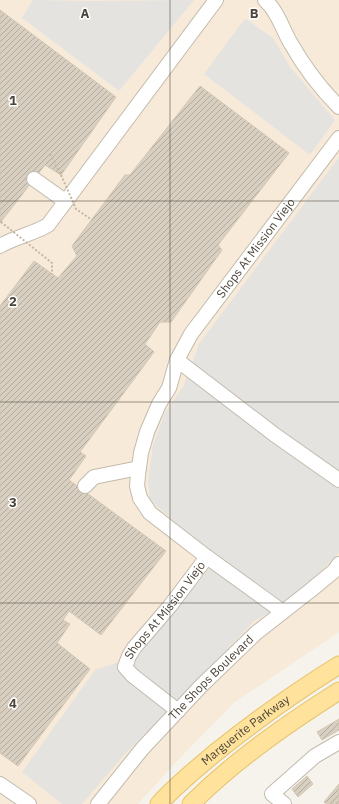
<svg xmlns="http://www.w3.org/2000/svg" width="339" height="804" viewBox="0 0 339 804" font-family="'IBM Plex Sans',sans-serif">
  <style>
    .commercial { fill: #f7ead8 }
    .parking { fill: #e5e3e0 }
    .building { fill: url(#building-hatch); stroke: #d3c7b4 }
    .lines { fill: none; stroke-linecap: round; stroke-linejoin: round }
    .minor-casing { stroke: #c2bbae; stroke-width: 16 }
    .major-casing { stroke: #e6c16a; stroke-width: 19 }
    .path { stroke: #c4b79f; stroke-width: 2; stroke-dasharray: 2 2; stroke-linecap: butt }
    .minor { stroke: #fff; stroke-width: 14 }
    .major { stroke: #ffe39c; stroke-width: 17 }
    .path-bridge { stroke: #c4b79f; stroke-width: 2; stroke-dasharray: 2 2; stroke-linecap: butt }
    .grid { fill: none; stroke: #4b4439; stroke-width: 1; stroke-opacity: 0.55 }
    .labels { text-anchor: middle; stroke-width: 3; stroke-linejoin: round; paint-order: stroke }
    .street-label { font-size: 12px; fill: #4b4439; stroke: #fff }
    .grid-label { font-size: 13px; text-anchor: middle; font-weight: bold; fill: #4b4439; stroke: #fff; stroke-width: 3; stroke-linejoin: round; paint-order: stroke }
  </style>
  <defs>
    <pattern id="building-hatch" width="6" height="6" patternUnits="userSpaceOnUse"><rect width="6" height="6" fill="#d8cfc1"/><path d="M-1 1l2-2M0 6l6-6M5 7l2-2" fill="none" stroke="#b1aa9e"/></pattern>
  </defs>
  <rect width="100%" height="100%" fill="#f6f3ec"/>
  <polygon class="commercial" points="0,0 339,0 339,632 235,702 179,759 138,804 0,804"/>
  <g class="parking">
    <polygon points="33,0 92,1 194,0 119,91 22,18"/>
    <polygon points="246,19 273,38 290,67 335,120 310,155 204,74 240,25"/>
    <polygon points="339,157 339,553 290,601 254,621 181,698 125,754 82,804 62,804 22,772 95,670 139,655 217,559 150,500 148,482 153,445 165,413 184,385 199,344"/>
  </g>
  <g class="building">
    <polygon points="0,10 116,97 61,175 45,165 0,223"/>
    <polygon points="200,86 289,153 218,245 222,250 171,322 160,322 145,344 154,352 80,452 86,456 69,480 166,551 101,635 69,611 63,620 70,624 57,643 90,669 18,766 0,753 0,306 34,261 58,278 77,256 72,246 125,175 130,175"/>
    <polygon points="339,719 339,730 322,740 317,732"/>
    <polygon points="307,776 313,784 298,797 292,789"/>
    <polygon points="339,784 339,804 327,804 324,802"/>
  </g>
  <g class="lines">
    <defs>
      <g id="minor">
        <path d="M265,0C278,12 282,28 290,42C304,67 320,88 339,107"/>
        <polyline points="34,179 65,201"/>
        <path d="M0,246C15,237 33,234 48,225L216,0"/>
        <polyline points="177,360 275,435 339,480"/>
        <polyline points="85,486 94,477 139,468"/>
        <path id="s1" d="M283,612L207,557L150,513L140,498L137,486L138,475L141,453L147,432L159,404L169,388L177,360L191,334L339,138"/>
        <path id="s2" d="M178,711L132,675L125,667L129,656L134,648L170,606L207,557"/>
        <polyline points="0,784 29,804"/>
        <path id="s3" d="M98,804L142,749L201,686L256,633L311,590L334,571L339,564"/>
        <polyline points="284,804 272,794 315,756 339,742"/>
      </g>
      <g id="major">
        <path id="s4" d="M159,804C176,785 195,770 215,753C255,721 295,692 339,665"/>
        <path d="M191,804C235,760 287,724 339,691"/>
      </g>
    </defs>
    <use href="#minor" class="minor-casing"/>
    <use href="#major" class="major-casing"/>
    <g class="path">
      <polyline points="50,154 61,175"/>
      <polyline points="0,221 1,222"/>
    </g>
    <use href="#minor" class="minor"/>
    <use href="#major" class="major"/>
    <g class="path-bridge">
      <polyline points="61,175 76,209 92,220"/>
      <polyline points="1,222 52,263 52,274"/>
    </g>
  </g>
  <path class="grid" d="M170,0V804M0,201H339M0,402H339M0,603H339"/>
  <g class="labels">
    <g class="street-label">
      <text dy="4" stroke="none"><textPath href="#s1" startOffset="467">Shops At Mission Viejo</textPath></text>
      <text dy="4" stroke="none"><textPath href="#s2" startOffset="139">Shops At Mission Viejo</textPath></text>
      <text dy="4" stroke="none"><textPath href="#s3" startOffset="170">The Shops Boulevard</textPath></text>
      <text dy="4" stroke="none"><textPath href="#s4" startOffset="114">Marguerite Parkway</textPath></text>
    </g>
  </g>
  <g class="grid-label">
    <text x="85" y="18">A</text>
    <text x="254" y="18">B</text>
    <text x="13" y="105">1</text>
    <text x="13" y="306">2</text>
    <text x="13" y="507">3</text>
    <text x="13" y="708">4</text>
  </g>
</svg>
